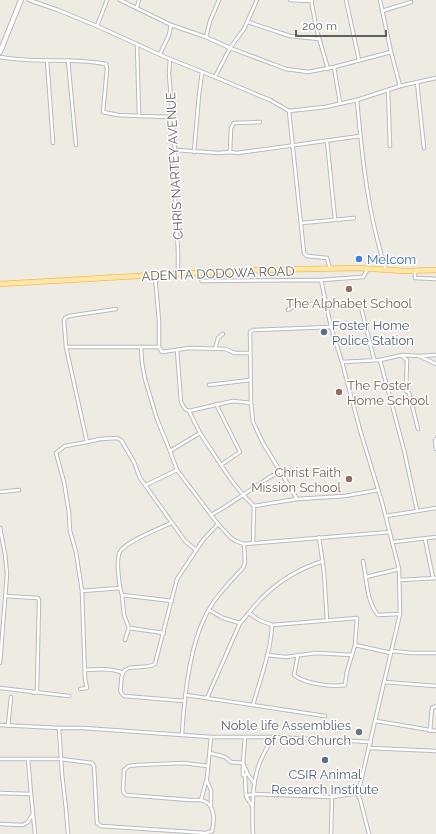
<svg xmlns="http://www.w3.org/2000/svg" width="436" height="834" viewBox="0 0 436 834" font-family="Raleway,sans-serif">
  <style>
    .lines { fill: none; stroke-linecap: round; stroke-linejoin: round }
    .street-casing { stroke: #b6babe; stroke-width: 4.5 }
    .secondary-casing { stroke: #b5b9be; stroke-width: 6 }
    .primary-casing { stroke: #f5b955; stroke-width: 6 }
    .street { stroke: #fff; stroke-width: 2.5 }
    .secondary { stroke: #fff; stroke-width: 4 }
    .primary { stroke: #ffe8a7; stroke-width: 4.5 }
    .shop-dot { fill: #3f7fe0; stroke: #fff; stroke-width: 1.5 }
    .education-dot { fill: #8d6e63; stroke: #fff; stroke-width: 1.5 }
    .service-dot { fill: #5c6f8a; stroke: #fff; stroke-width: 1.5 }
    .worship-dot { fill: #6b7280; stroke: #fff; stroke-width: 1.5 }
    .labels { text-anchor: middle; stroke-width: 3; stroke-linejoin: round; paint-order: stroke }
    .street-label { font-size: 13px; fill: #5b6064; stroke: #fff }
    .shop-label { font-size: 13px; fill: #366cbe; stroke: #fff; text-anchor: start }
    .education-label { font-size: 13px; fill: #785e54; stroke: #fff }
    .service-label { font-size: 13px; fill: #4e5e75; stroke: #fff; text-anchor: start }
    .worship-label { font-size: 13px; fill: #5b616d; stroke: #fff; text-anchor: end }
  </style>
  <rect width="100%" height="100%" fill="#eeebe3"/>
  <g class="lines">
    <defs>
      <g id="street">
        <polyline points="29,0 58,10 97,26"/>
        <polyline points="107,0 97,26 165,57 215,77 270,100 289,111 325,107 357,100 400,86 436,78"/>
        <polyline points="120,0 171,25 206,37 230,48 286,69 308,72 334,67 391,52"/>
        <polyline points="290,0 312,1"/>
        <polyline points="311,0 317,31 328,69"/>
        <polyline points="346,0 359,60"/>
        <polyline points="380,0 391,52 400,86"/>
        <polyline points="137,7 139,0"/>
        <polyline points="382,11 411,2"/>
        <polyline points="248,22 290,36 319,39"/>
        <polyline points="206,37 210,21 219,0"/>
        <polyline points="137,44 139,116 172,117"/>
        <polyline points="160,54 169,35 171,25"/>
        <path d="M0,57C35,64 71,57 106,64L107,69L103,112L118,115L139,116"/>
        <polyline points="170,59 169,73 175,150 174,172 178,252 178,274"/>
        <polyline points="47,60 53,143"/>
        <polyline points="68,60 76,145"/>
        <polyline points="334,67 340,103"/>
        <polyline points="215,77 230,48 244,29 257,0"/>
        <polyline points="417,82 424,148"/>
        <polyline points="388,90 390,146"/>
        <path d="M357,100C362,157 368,215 386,270"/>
        <polyline points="289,111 304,253 307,256 327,258 330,269"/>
        <polyline points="327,141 335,219"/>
        <polyline points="175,150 219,153 230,152 237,153 360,136"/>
        <polyline points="194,152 199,95 202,72"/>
        <polyline points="230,152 231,128 234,123 260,122"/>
        <polyline points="302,223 354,218"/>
        <polyline points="415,271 415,278 436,279"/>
        <polyline points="198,273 202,281 321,280 331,327 342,362 360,430 382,502 399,569 400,614 360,785 356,792 352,794 332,797 253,794 246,796"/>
        <polyline points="321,280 363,277 368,269"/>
        <polyline points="360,303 374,359"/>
        <polyline points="116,309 69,316 65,318 64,321 66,347 87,442 100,439 117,438 121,440 134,462 140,478 185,541 196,550"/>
        <polyline points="288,310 293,307 325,302"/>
        <polyline points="66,347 159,347 159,321 155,275"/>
        <polyline points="141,347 142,363 145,379 157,419 170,451 177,470 218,524 231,538 236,541 244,544 390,532"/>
        <polyline points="159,347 162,352 189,348 225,349 235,353 250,353"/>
        <polyline points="215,349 218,338 223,334"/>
        <polyline points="177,350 181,402 185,409 189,411 233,401 251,403"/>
        <polyline points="402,356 407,360 406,391 409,393 418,429"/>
        <polyline points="420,356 436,355"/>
        <polyline points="380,360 404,450 417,510"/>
        <polyline points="342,362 380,360 402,355 419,356 436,364"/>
        <polyline points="209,385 250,380"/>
        <path d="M216,404L240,452L221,465C232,482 240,493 254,506"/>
        <polyline points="200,433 221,465"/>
        <polyline points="436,439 435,440 436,449"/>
        <polyline points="170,451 200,433 189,411"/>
        <polyline points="146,485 177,470"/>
        <polyline points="0,492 19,490"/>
        <polyline points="297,499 263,443 253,422 251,403 250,332 253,330 331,327"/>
        <path d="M211,515C235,502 256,485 280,471"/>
        <polyline points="386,516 436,508"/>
        <polyline points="0,528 5,554 7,574 0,663"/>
        <polyline points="319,537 324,572 327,620"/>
        <polyline points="425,539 433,578"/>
        <polyline points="393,542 436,537"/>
        <polyline points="253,543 254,506 297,499 345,496 378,490"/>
        <path d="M363,561C367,579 366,601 378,615L400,614"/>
        <polyline points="366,577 399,569"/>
        <polyline points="400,580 436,578"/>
        <path d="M120,588C119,577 116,565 119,554C121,543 161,528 171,523"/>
        <polyline points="82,591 120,588 122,595 172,601"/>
        <polyline points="122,595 124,615 129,628 125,640"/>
        <polyline points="6,596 38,598 39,600 37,691 34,693"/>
        <path d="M209,610L223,618L240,623C247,616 253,607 260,600C278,581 298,569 323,561"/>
        <path d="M249,613L259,620L272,625L357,618L355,645L347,671L345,685C331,687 305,684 294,675L298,655"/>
        <polyline points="129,628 164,633"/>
        <polyline points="355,645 391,653"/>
        <polyline points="392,651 412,653 436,653"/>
        <polyline points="267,655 286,657 316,653 352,655"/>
        <path d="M85,670C98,669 111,668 123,673"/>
        <polyline points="384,682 436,686"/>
        <polyline points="0,688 69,696"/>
        <polyline points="80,689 87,688 85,679 82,591 76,552 70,531 69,513 64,482 56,453 65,446 87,442"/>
        <polyline points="186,695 325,716"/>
        <polyline points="207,698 240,623"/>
        <path d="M185,701L124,696C120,693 120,690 121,685C121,681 121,676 123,673C127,663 147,670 155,664L177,579L203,540L218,524"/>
        <path d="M253,705C260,679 271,652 272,625"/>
        <polyline points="376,721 436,731"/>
        <polyline points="0,725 59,728 83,728 211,737 273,737 371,742"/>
        <polyline points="8,726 11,697"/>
        <polyline points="59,728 62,774 66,809 68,834"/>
        <polyline points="430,731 432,708 436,706"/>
        <path d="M182,734C184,700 189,650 204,619C212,600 229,583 243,568L245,562L244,544"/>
        <path d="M211,737L207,778L201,800C215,803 215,819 212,831"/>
        <polyline points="370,748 436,751"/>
        <polyline points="210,753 225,757 231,762 243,763 245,737"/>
        <polyline points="0,759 61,759 92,763 94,766 97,823 101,826 206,833 212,831"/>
        <polygon points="243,763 247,772 245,776 243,775"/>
        <polyline points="247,773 254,783"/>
        <polyline points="245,776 246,796 252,806"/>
        <polyline points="207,781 211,790 211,805"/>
        <polyline points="356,792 360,799 369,834"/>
        <polyline points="0,793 31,794 28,759"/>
        <polyline points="31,794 35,834"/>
        <polyline points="201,800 190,800 126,795 123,791 124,770 129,766 137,765 183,763 208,766"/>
        <polyline points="0,824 23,825 28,822 32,815"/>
        <path d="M253,834C252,814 252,781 260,762C263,754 268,746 273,737"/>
        <polyline points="331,834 332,797"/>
      </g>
      <polyline id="secondary" points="0,52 21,0"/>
      <polyline id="primary" points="0,284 155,275 261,270 357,268 406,271 436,270"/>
    </defs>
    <use href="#street" class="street-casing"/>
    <use href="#secondary" class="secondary-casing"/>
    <use href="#primary" class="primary-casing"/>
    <use href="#street" class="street"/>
    <use href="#secondary" class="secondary"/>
    <use href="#primary" class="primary"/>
  </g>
  <circle class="shop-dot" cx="359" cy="259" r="4"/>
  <g class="education-dot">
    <circle cx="349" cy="289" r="4"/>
    <circle cx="339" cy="392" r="4"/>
    <circle cx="349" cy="479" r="4"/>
  </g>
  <g class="service-dot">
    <circle cx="324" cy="332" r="4"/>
    <circle cx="325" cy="760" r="4"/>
  </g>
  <circle class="worship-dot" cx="359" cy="732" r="4"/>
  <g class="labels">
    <g class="street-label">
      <text transform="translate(174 166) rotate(-93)" y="5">CHRIS NARTEY AVENUE</text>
      <text transform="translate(218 273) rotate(-2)" y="5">ADENTA DODOWA ROAD</text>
    </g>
    <g class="shop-label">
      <text x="367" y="264">Melcom</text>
    </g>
    <g class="education-label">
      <text x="349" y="308">The Alphabet School</text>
      <text x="347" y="390" text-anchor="start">The Foster<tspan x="347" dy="15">Home School</tspan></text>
      <text x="341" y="477" text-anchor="end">Christ Faith<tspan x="341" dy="15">Mission School</tspan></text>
    </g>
    <g class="service-label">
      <text x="332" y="330">Foster Home<tspan x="332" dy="15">Police Station</tspan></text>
      <text x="325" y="779" text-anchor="middle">CSIR Animal<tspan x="325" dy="15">Research Institute</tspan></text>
    </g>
    <g class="worship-label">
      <text x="351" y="730">Noble life Assemblies<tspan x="351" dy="15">of God Church</tspan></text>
    </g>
  </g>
  <path d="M296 30v6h90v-6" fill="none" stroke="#5b6064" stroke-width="2"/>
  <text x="302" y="30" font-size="12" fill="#5b6064" stroke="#ffffff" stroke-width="3" paint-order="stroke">200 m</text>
</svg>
